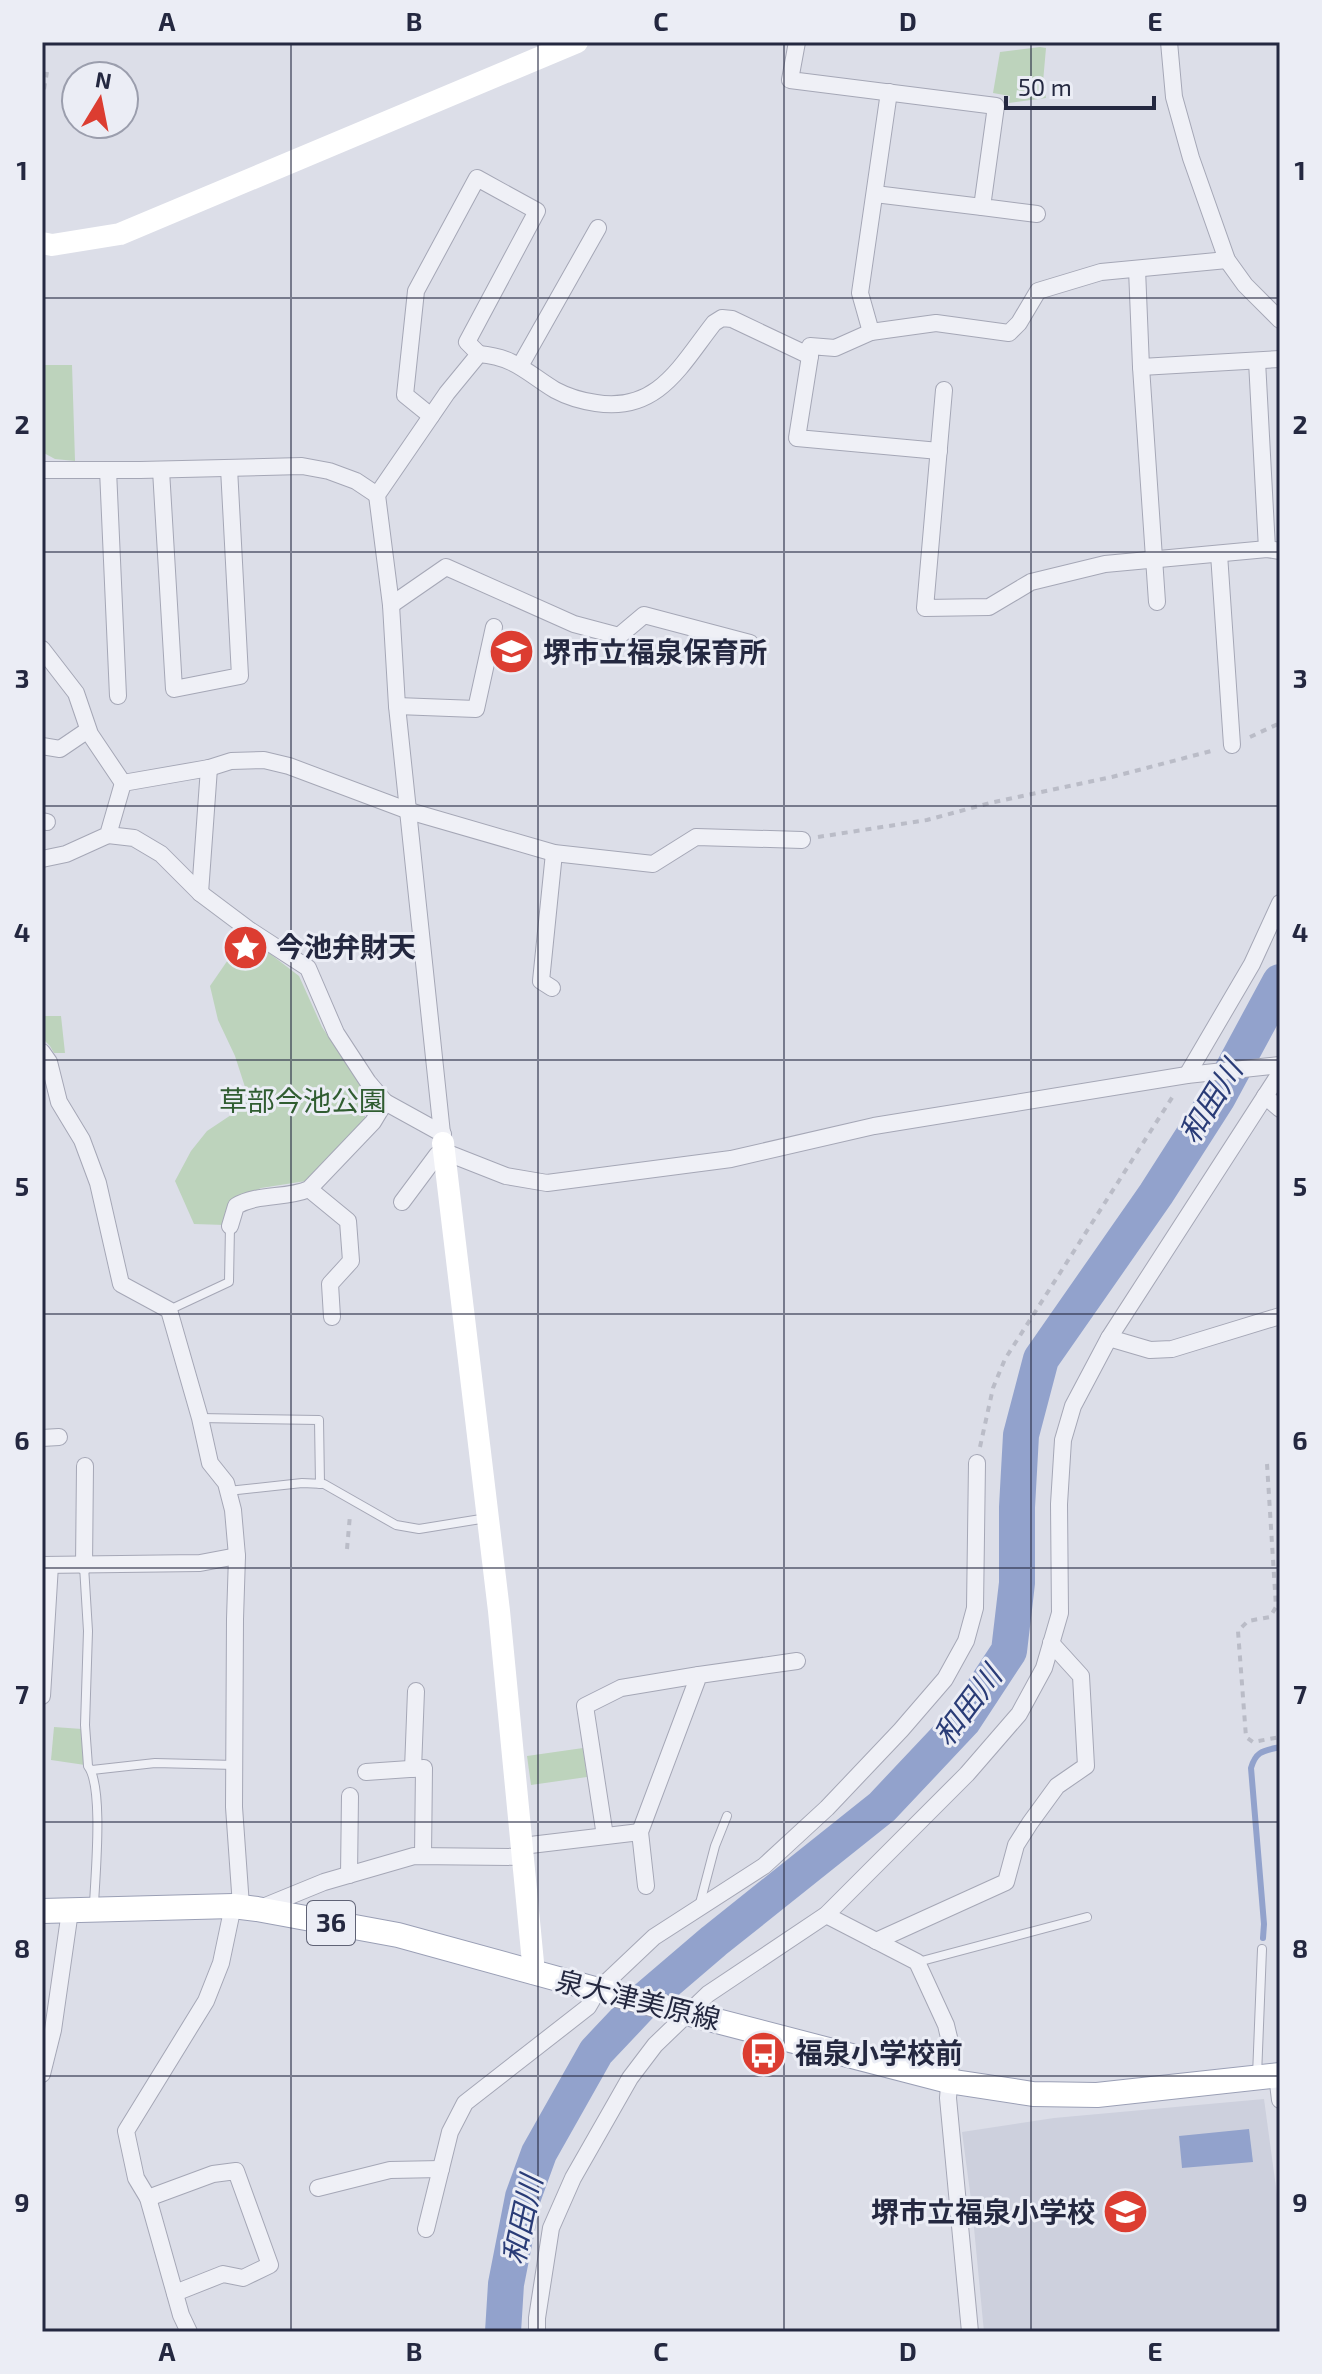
<svg xmlns="http://www.w3.org/2000/svg" width="1322" height="2374" viewBox="0 0 1322 2374" font-family="'Exo 2','Noto Sans JP',sans-serif">
  <style>
    .built { fill: #cdd0dd }
    .green { fill: #bdd3bc }
    .water { fill: #92a2cc }
    .lines { fill: none; stroke-linecap: round; stroke-linejoin: round }
    .stream { stroke: #92a2cc; stroke-width: 6 }
    .river { stroke: #92a2cc; stroke-width: 36 }
    .lane-casing { stroke: #a5a7b6; stroke-width: 10 }
    .street-casing { stroke: #a5a7b6; stroke-width: 18 }
    .primary-casing { stroke: #9a9fb5; stroke-width: 26 }
    .path { stroke: #babcc7; stroke-width: 4; stroke-dasharray: 6 6; stroke-linecap: butt }
    .lane { stroke: #eff0f6; stroke-width: 8 }
    .street { stroke: #eff0f6; stroke-width: 16 }
    .secondary { stroke: #fff; stroke-width: 22 }
    .primary { stroke: #fff; stroke-width: 24 }
    .grid { fill: none; stroke: #242840; stroke-width: 2; stroke-opacity: 0.55 }
    .labels { text-anchor: middle; stroke-width: 6; stroke-linejoin: round; paint-order: stroke }
    .shield { fill: #ebedf5; stroke: #606376; stroke-width: 2 }
    .shield-label { font-size: 26px; font-weight: bold; fill: #242840 }
    .poi-label { font-size: 28px; font-weight: bold; fill: #242840; stroke: #ebedf5; text-anchor: start }
    .park-label { font-size: 28px; fill: #305d31; stroke: #ebedf5 }
    .street-label { font-size: 28px; fill: #242840; stroke: #ebedf5 }
    .water-label { font-size: 30px; font-style: italic; fill: #2a3c77; stroke: #ebedf5 }
    .neatline { fill: none; stroke: #242840; stroke-width: 3 }
    .grid-label { font-size: 26px; text-anchor: middle; font-weight: bold; fill: #242840 }
  </style>
  <rect width="100%" height="100%" fill="#dcdee8"/>
  <polygon class="built" points="1264,2099 1280,2217 1280,2332 984,2332 972,2207 962,2132 1054,2118"/>
  <g class="green">
    <polygon points="1040,47 1046,48 1043,82 1046,98 1009,103 1010,96 993,93 1000,52"/>
    <polygon points="42,365 72,365 75,461 55,459 42,452"/>
    <polygon points="243,938 269,953 299,976 322,1027 365,1092 365,1120 306,1181 261,1188 237,1200 225,1225 194,1224 175,1181 191,1151 207,1131 246,1105 245,1087 235,1056 218,1020 210,986"/>
    <polygon points="42,1016 61,1016 65,1053 54,1053 50,1046 43,1039"/>
    <polygon points="54,1727 82,1729 85,1765 51,1760"/>
    <polygon points="583,1748 587,1777 531,1785 527,1756"/>
  </g>
  <polygon class="water" points="1249,2129 1253,2162 1182,2168 1179,2136"/>
  <g class="lines">
    <path class="stream" d="M1263,1938L1264,1924L1251,1768C1256,1751 1263,1751 1280,1747"/>
    <polyline class="river" points="503,2332 506,2284 523,2197 539,2153 596,2052 645,2000 714,1941 882,1807 963,1721 1009,1651 1017,1583 1017,1507 1021,1435 1041,1359 1156,1194 1218,1097 1280,982"/>
    <defs>
      <g id="lane">
        <polyline points="169,1310 229,1282 230,1226"/>
        <polyline points="200,1418 319,1420 320,1484"/>
        <polyline points="228,1491 302,1483 324,1484 396,1525 419,1529 487,1518"/>
        <path d="M84,1566L88,1631L85,1725L88,1766C104,1787 95,1877 94,1905"/>
        <polyline points="92,1770 155,1763 235,1765"/>
        <polyline points="699,1907 715,1846 727,1816"/>
        <polyline points="918,1962 1087,1917"/>
        <polyline points="1257,2076 1262,1949"/>
      </g>
      <g id="street">
        <polyline points="797,42 790,80 996,106 982,207 1037,214"/>
        <polyline points="1169,42 1174,97 1191,158 1227,260 1245,285 1280,320"/>
        <polyline points="875,194 982,207"/>
        <polyline points="1137,269 1141,367 1157,602"/>
        <polyline points="871,332 860,293 889,92"/>
        <polyline points="810,356 797,438 939,451"/>
        <polyline points="1257,361 1267,549"/>
        <polyline points="520,366 598,228"/>
        <polyline points="1141,367 1280,359"/>
        <polyline points="944,390 925,608 989,607 1031,582 1105,564 1267,549 1280,551"/>
        <polyline points="431,416 405,395 416,291 477,178 537,211 467,342 479,354"/>
        <polyline points="42,470 140,470 302,466 329,471 356,481 377,495"/>
        <polyline points="108,470 118,696"/>
        <polyline points="161,470 174,689 240,676 229,468"/>
        <polyline points="1219,554 1232,745"/>
        <polyline points="391,605 446,567 574,624 619,636 644,615 750,643"/>
        <polyline points="42,649 76,693 90,734 123,783"/>
        <polyline points="397,706 476,709 494,627"/>
        <polyline points="42,746 60,749 88,730"/>
        <polyline points="42,821 47,822"/>
        <polyline points="108,835 134,838 161,854 200,893 248,929 308,968 336,1033 368,1082 385,1102"/>
        <polyline points="42,859 66,854 108,835 123,783 209,768 231,761 264,760 289,766 409,811 554,853 653,864 696,837 802,840"/>
        <polyline points="200,893 209,768"/>
        <polyline points="552,988 541,981 554,853"/>
        <polyline points="42,1052 49,1062 59,1102 82,1140 98,1183 121,1284 169,1310 200,1418 210,1463 226,1483 233,1510 237,1556 235,1619 234,1807 241,1906"/>
        <polyline points="1187,1075 1252,964 1280,903"/>
        <polyline points="1265,1096 1280,1109"/>
        <path d="M443,1143L397,706L391,605L377,495L447,393L479,354C515,357 527,373 555,390C568,397 582,401 596,403C658,413 681,365 714,323L722,318L732,319L810,356V346L835,348L871,332L936,323L1009,333L1019,323L1038,291L1101,272L1227,260"/>
        <polyline points="309,1189 348,1221 351,1261 330,1284 332,1317"/>
        <polyline points="402,1202 437,1155 445,1152 506,1176 547,1183 731,1159 874,1126 1187,1075 1280,1065"/>
        <path d="M230,1226L236,1206C258,1193 286,1199 309,1189L373,1122L385,1102L443,1134"/>
        <polyline points="1109,1338 1150,1350 1172,1349 1280,1316"/>
        <polyline points="42,1438 59,1437"/>
        <polyline points="42,1565 200,1563 237,1556"/>
        <polyline points="84,1566 85,1466"/>
        <polyline points="42,1696 50,1565"/>
        <polyline points="413,1769 416,1691"/>
        <polyline points="366,1772 424,1768 423,1856"/>
        <polyline points="605,1836 585,1706 621,1688 699,1675"/>
        <polyline points="522,1846 640,1832"/>
        <polyline points="349,1875 350,1796"/>
        <polyline points="646,1886 640,1832 699,1675 797,1661"/>
        <polyline points="258,1909 324,1882 414,1856 523,1857"/>
        <polyline points="826,1915 917,1962 946,2025 952,2050 948,2098 970,2332"/>
        <polyline points="876,1941 1006,1882 1016,1845 1030,1823 1057,1786 1086,1766 1081,1676 1051,1643"/>
        <polyline points="42,2074 53,2030 70,1911"/>
        <polyline points="1277,2075 1280,2100"/>
        <polyline points="318,2188 390,2170 441,2169"/>
        <polyline points="148,2198 213,2174 236,2171 270,2265 243,2278 223,2274 175,2293"/>
        <polyline points="426,2229 450,2132 465,2103 588,2007 598,1990 654,1937 764,1866 827,1808 901,1730 945,1679 966,1641 975,1608 977,1463"/>
        <polyline points="189,2332 181,2315 148,2198 136,2178 126,2131 206,2001 221,1963 233,1906"/>
        <polyline points="537,2332 537,2318 551,2228 573,2178 630,2078 655,2045 708,1994 826,1915 967,1774 1019,1714 1044,1668 1060,1613 1059,1504 1063,1440 1073,1406 1109,1338 1280,1073"/>
      </g>
      <polyline id="primary" points="42,1911 233,1906 257,1909 398,1935 613,1994 948,2081 1033,2094 1097,2095 1280,2075"/>
    </defs>
    <use href="#lane" class="lane-casing"/>
    <use href="#street" class="street-casing"/>
    <use href="#primary" class="primary-casing"/>
    <g class="path">
      <polyline points="42,101 47,72"/>
      <polyline points="1250,737 1280,723"/>
      <polyline points="818,837 927,820 990,803 1112,777 1215,750"/>
      <polyline points="980,1447 993,1388 1005,1359 1175,1093"/>
      <polyline points="1267,1464 1276,1607 1270,1617 1248,1621 1238,1631 1246,1737 1253,1742 1280,1737"/>
      <polyline points="347,1549 350,1515"/>
    </g>
    <use href="#lane" class="lane"/>
    <use href="#street" class="street"/>
    <g class="secondary">
      <polyline points="42,243 52,245 120,234 577,42"/>
      <polyline points="443,1143 499,1611 534,1973"/>
    </g>
    <use href="#primary" class="primary"/>
  </g>
  <path class="grid" d="M291,42V2332M538,42V2332M784,42V2332M1031,42V2332M42,298H1280M42,552H1280M42,806H1280M42,1060H1280M42,1314H1280M42,1568H1280M42,1822H1280M42,2076H1280"/>
  <defs>
    <symbol id="school-disc" viewBox="-11 -11 22 22"><circle r="9.5" fill="#dc3d31" stroke="#ebedf5"/><path d="M0-5L7-2L0 1L-7-2ZM-4 1L0 2.5L4 1V4Q0 6-4 4Z" fill="#fff"/></symbol>
    <symbol id="sight-disc" viewBox="-11 -11 22 22"><circle r="9.5" fill="#dc3d31" stroke="#ebedf5"/><path d="M0-6L1.8-2.2L6-1.7L2.9 1.2L3.7 5.4L0 3.3L-3.7 5.4L-2.9 1.2L-6-1.7L-1.8-2.2Z" fill="#fff"/></symbol>
    <symbol id="bus-disc" viewBox="-11 -11 22 22"><circle r="9.5" fill="#dc3d31" stroke="#ebedf5"/><path d="M-5-6H5V4H4V6H2V4H-2V6H-4V4H-5ZM-3.5-4V0h7V-4ZM-3.5 1.2v1.5H-2V1.2ZM2 1.2v1.5H3.5V1.2Z" fill="#fff"/></symbol>
  </defs>
  <g fill-rule="evenodd">
    <use href="#school-disc" x="486" y="626" width="51" height="51"/>
    <use href="#sight-disc" x="220" y="922" width="51" height="51"/>
    <use href="#bus-disc" x="738" y="2028" width="51" height="51"/>
    <use href="#school-disc" x="1100" y="2186" width="51" height="51"/>
  </g>
  <g class="labels">
    <rect class="shield" x="307" y="1901" width="48" height="44" rx="6"/>
    <g class="shield-label">
      <text x="331" y="1932">36</text>
    </g>
    <g class="poi-label">
      <text x="543" y="662">堺市立福泉保育所</text>
      <text x="276" y="957">今池弁財天</text>
      <text x="795" y="2063">福泉小学校前</text>
      <text x="1095" y="2222" text-anchor="end">堺市立福泉小学校</text>
    </g>
    <g class="park-label">
      <text x="303" y="1111">草部今池公園</text>
    </g>
    <g class="street-label">
      <text transform="translate(638 2000) rotate(14)" y="10">泉大津美原線</text>
    </g>
    <g class="water-label">
      <text transform="translate(1211 1102) rotate(-58)" y="10">和田川</text>
      <text transform="translate(968 1706) rotate(-53)" y="10">和田川</text>
      <text transform="translate(523 2220) rotate(-78)" y="10">和田川</text>
    </g>
  </g>
  <rect width="1322" height="2374" fill="none" stroke="#ebedf5" stroke-width="88"/>
  <g transform="translate(100 100) rotate(10)"><circle r="38" fill="#ebedf5" stroke="#9b9ead" stroke-width="2"/>
  <path d="M0-6L14 30L0 20L-14 30Z" fill="#dc3d31"/>
  <text y="-12" font-size="22" font-weight="bold" text-anchor="middle" fill="#242840">N</text>
  </g>
  <path d="M1006 96v12h148v-12" fill="none" stroke="#242840" stroke-width="4"/>
  <text x="1018" y="96" font-size="24" fill="#242840" stroke="#ebedf5" stroke-width="6" paint-order="stroke">50 m</text>
  <rect x="44" y="44" width="1234" height="2286" class="neatline"/>
  <g class="grid-label">
    <text x="167" y="31">A</text>
    <text x="414" y="31">B</text>
    <text x="661" y="31">C</text>
    <text x="908" y="31">D</text>
    <text x="1155" y="31">E</text>
    <text x="22" y="180">1</text>
    <text x="1300" y="180">1</text>
    <text x="22" y="434">2</text>
    <text x="1300" y="434">2</text>
    <text x="22" y="688">3</text>
    <text x="1300" y="688">3</text>
    <text x="22" y="942">4</text>
    <text x="1300" y="942">4</text>
    <text x="22" y="1196">5</text>
    <text x="1300" y="1196">5</text>
    <text x="22" y="1450">6</text>
    <text x="1300" y="1450">6</text>
    <text x="22" y="1704">7</text>
    <text x="1300" y="1704">7</text>
    <text x="22" y="1958">8</text>
    <text x="1300" y="1958">8</text>
    <text x="22" y="2212">9</text>
    <text x="1300" y="2212">9</text>
    <text x="167" y="2361">A</text>
    <text x="414" y="2361">B</text>
    <text x="661" y="2361">C</text>
    <text x="908" y="2361">D</text>
    <text x="1155" y="2361">E</text>
  </g>
</svg>
